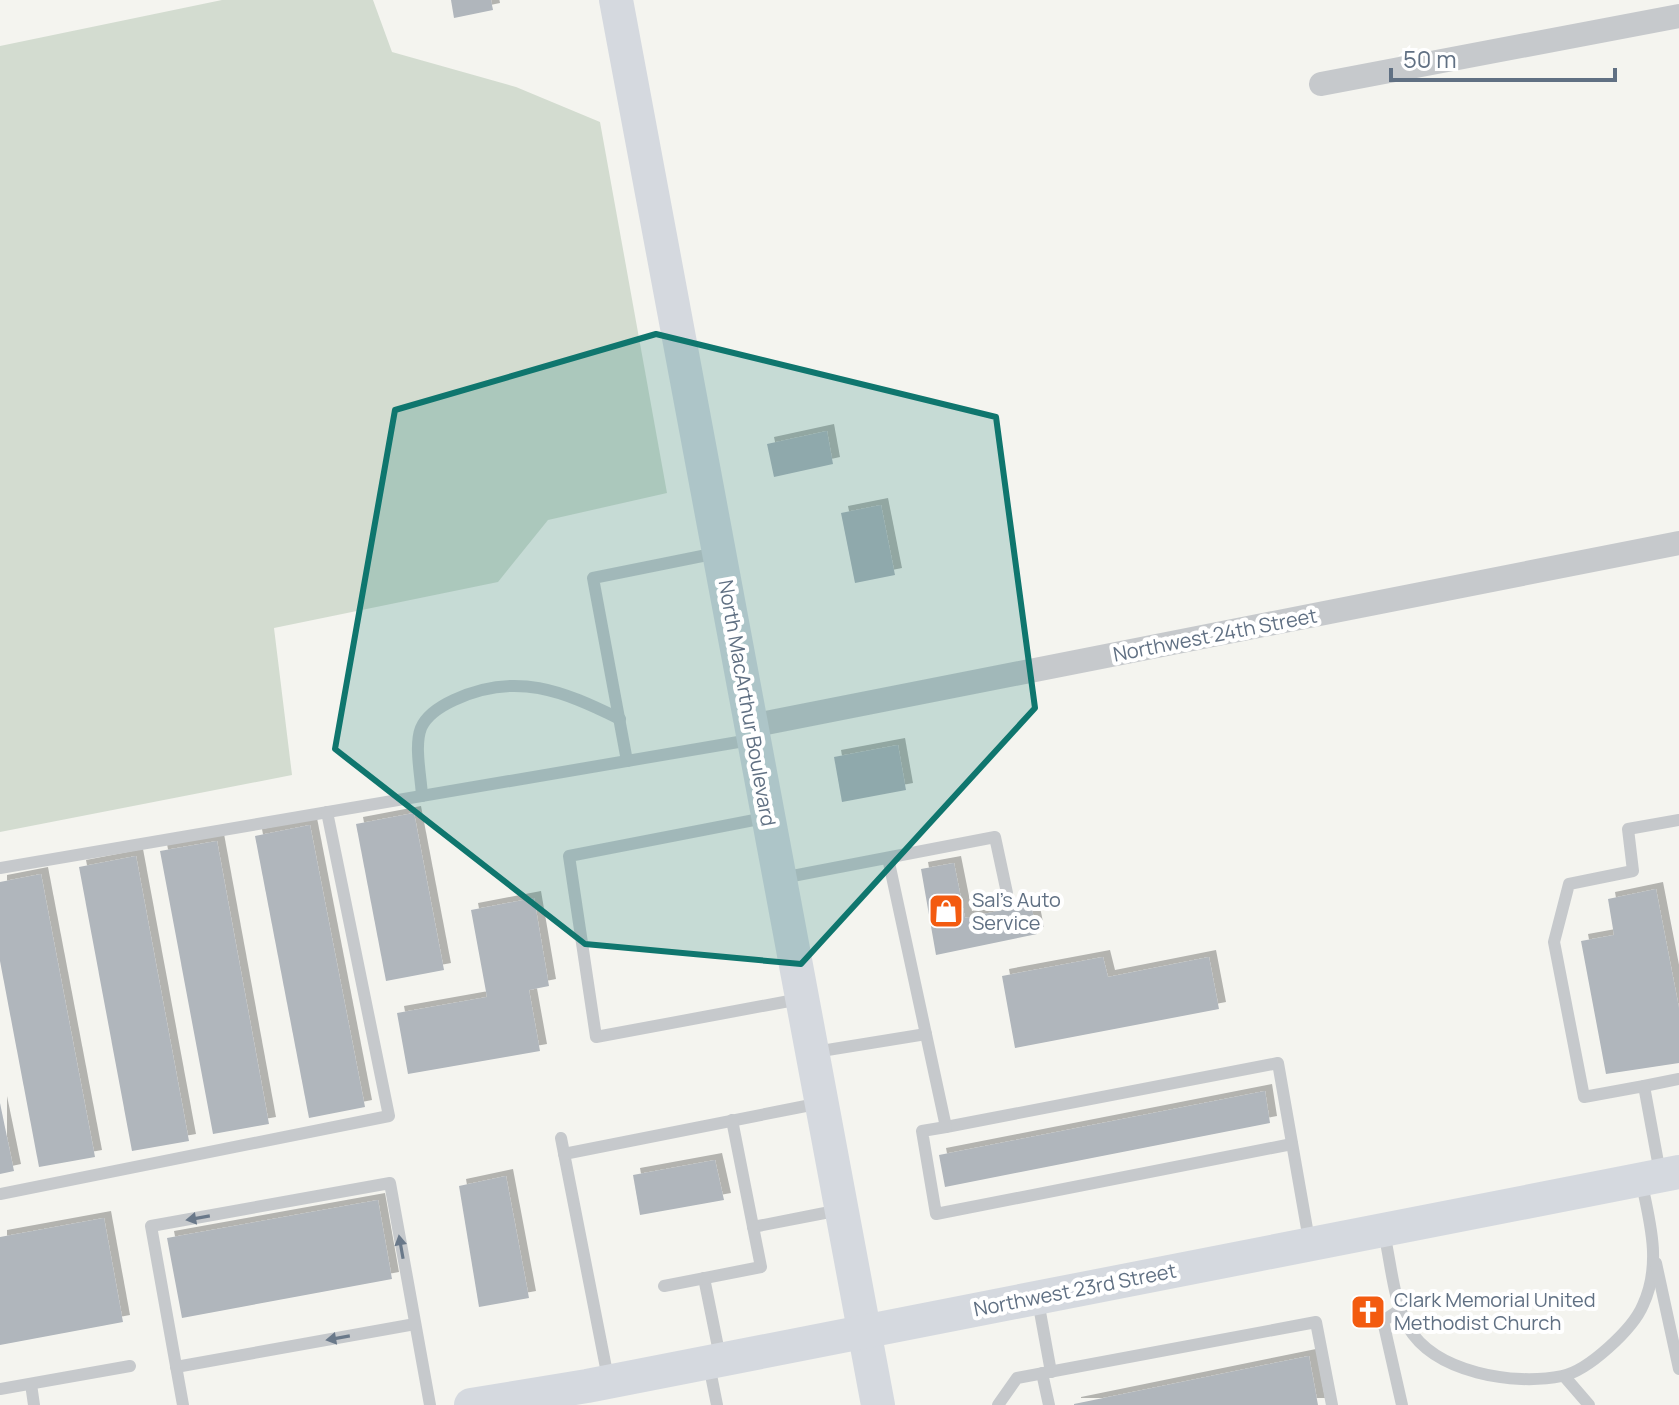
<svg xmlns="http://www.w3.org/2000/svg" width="1679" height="1405" viewBox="0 0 1679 1405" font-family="Manrope,sans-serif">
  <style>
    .green { fill: #d3dcd0 }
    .building { fill: #b0b6bc; filter: url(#shadow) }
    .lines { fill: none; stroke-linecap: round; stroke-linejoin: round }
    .service { stroke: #c6c9cc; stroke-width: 12 }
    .minor { stroke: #c6c9cc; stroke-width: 24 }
    .secondary { stroke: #d5d9df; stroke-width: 34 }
    .oneway { fill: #6a798a }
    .marked { fill: #0f766e; fill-opacity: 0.2; stroke: #0f766e; stroke-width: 6; stroke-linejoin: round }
    .labels { text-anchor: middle; stroke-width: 8; stroke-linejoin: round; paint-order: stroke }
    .street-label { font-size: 20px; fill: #607083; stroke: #fff }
    .poi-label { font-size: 20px; fill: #607083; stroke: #fff; text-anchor: start }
  </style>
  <defs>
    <filter id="shadow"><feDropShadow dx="7" dy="-7" stdDeviation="0" flood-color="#0004"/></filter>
  </defs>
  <rect width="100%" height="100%" fill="#f4f4ef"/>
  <polygon class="green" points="222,0 373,0 392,52 516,87 600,122 667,493 548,520 498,582 274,628 292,775 0,832 0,46"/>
  <g class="building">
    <polygon points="451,0 491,0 493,10 454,18"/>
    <polygon points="827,431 833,464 774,477 767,444"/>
    <polygon points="881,505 895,575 855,583 841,513"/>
    <polygon points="898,745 906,790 842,802 834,757"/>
    <polygon points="414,813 444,970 386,981 356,824"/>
    <polygon points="310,825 365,1107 309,1118 255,836"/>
    <polygon points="217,841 269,1124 213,1134 160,851"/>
    <polygon points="136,856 189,1141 132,1151 79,867"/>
    <polygon points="954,863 965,918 1031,904 1037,934 936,955 921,869"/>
    <polygon points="41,874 95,1157 39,1167 0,961 0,882"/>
    <polygon points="1656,889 1679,1008 1679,1063 1606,1074 1581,941 1614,935 1608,899"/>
    <polygon points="534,898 549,986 529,990 540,1051 408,1074 397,1013 487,997 471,910"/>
    <polygon points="1103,957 1108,977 1209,957 1219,1009 1015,1048 1002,976"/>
    <polygon points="1265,1091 1270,1123 945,1187 939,1155"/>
    <polygon points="0,1103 14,1171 0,1174"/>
    <polygon points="715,1160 724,1200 640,1215 633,1175"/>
    <polygon points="506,1176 529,1298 479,1307 459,1186"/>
    <polygon points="378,1200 392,1279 182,1318 167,1238"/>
    <polygon points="104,1218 123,1322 0,1345 0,1237"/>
    <polygon points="1309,1356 1318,1405 1074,1405 1074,1404"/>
  </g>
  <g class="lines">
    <g class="service">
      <polyline points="627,761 593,578 717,553"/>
      <path d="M422,796C421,776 414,746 421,728C427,714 441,706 454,700C516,671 563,691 620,719"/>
      <polyline points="765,818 569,856 596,1037 800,999"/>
      <polyline points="888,858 946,1127 1278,1063 1309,1240"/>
      <polyline points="0,868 750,740"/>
      <polyline points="782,878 995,837 1007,893"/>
      <polyline points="815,1052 926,1034"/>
      <polyline points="1644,1086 1679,1079"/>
      <polyline points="946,1127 922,1131 936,1214 1292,1144"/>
      <polyline points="561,1138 608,1378"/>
      <polyline points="564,1154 821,1103"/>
      <polyline points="1660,1173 1644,1086 1584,1097 1554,942 1569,884 1633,871 1628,829 1679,820"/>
      <polyline points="0,1194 389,1116 327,812"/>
      <polyline points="753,1227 840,1210"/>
      <path d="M1384,1233C1391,1263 1393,1300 1408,1327C1435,1373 1514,1386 1562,1376C1588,1371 1633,1329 1643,1305C1662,1264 1650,1222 1641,1180"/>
      <polyline points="1656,1263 1679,1369"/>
      <polyline points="704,1278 720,1357"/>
      <polyline points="664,1286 761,1267 732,1120"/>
      <polyline points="1038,1301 1051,1372"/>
      <polyline points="1401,1309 1383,1321 1402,1405"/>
      <polyline points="709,1365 717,1405"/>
      <polyline points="176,1367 415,1324"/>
      <polyline points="1042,1373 1049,1405"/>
      <polyline points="1564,1376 1589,1405"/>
      <polyline points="31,1384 34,1405"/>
      <polyline points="0,1389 130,1366"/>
      <polyline points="183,1405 151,1226 390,1183 430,1405"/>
      <polyline points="998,1405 1017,1378 1316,1322 1332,1405"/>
    </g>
    <g class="minor">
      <polyline points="1321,84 1679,16"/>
      <polyline points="751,726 1679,543"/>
    </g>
    <g class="secondary">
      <polyline points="616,0 878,1405"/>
      <polyline points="471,1405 587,1386 1679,1172"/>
    </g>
  </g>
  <defs><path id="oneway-solid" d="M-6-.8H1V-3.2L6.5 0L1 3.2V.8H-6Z" transform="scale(2)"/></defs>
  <g class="oneway">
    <use href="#oneway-solid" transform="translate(198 1218) rotate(170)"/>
    <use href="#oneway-solid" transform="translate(401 1247) rotate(-100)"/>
    <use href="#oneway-solid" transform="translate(338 1338) rotate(170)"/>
  </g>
  <path class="marked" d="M656,334L996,417L1035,708L801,964L585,944L335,749L395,410Z"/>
  <defs>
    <symbol id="shop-square" viewBox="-11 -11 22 22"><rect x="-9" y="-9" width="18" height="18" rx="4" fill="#f35b10" stroke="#fff"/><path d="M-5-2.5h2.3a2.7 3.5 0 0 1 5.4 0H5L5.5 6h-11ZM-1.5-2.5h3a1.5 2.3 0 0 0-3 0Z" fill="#fff"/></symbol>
    <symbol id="church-square" viewBox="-11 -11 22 22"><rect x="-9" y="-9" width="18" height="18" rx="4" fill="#f35b10" stroke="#fff"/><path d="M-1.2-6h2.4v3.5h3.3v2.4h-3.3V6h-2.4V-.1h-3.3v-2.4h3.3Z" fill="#fff"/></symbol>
  </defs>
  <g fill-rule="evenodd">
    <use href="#shop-square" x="926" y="891" width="40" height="40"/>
    <use href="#church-square" x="1348" y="1292" width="40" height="40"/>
  </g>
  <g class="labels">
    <g class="street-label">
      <text transform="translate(1215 635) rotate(-11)" y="7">Northwest 24th Street</text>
      <text transform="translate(747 703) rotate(80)" y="7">North MacArthur Boulevard</text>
      <text transform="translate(1075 1290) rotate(-11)" y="7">Northwest 23rd Street</text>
    </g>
    <g class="poi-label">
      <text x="972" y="907">Sal's Auto<tspan x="972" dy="23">Service</tspan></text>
      <text x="1394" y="1307">Clark Memorial United<tspan x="1394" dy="23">Methodist Church</tspan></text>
    </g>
  </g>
  <path d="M1391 68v12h224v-12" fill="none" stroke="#607083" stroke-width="4"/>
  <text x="1403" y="68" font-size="24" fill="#607083" stroke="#ffffff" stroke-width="6" paint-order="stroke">50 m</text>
</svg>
